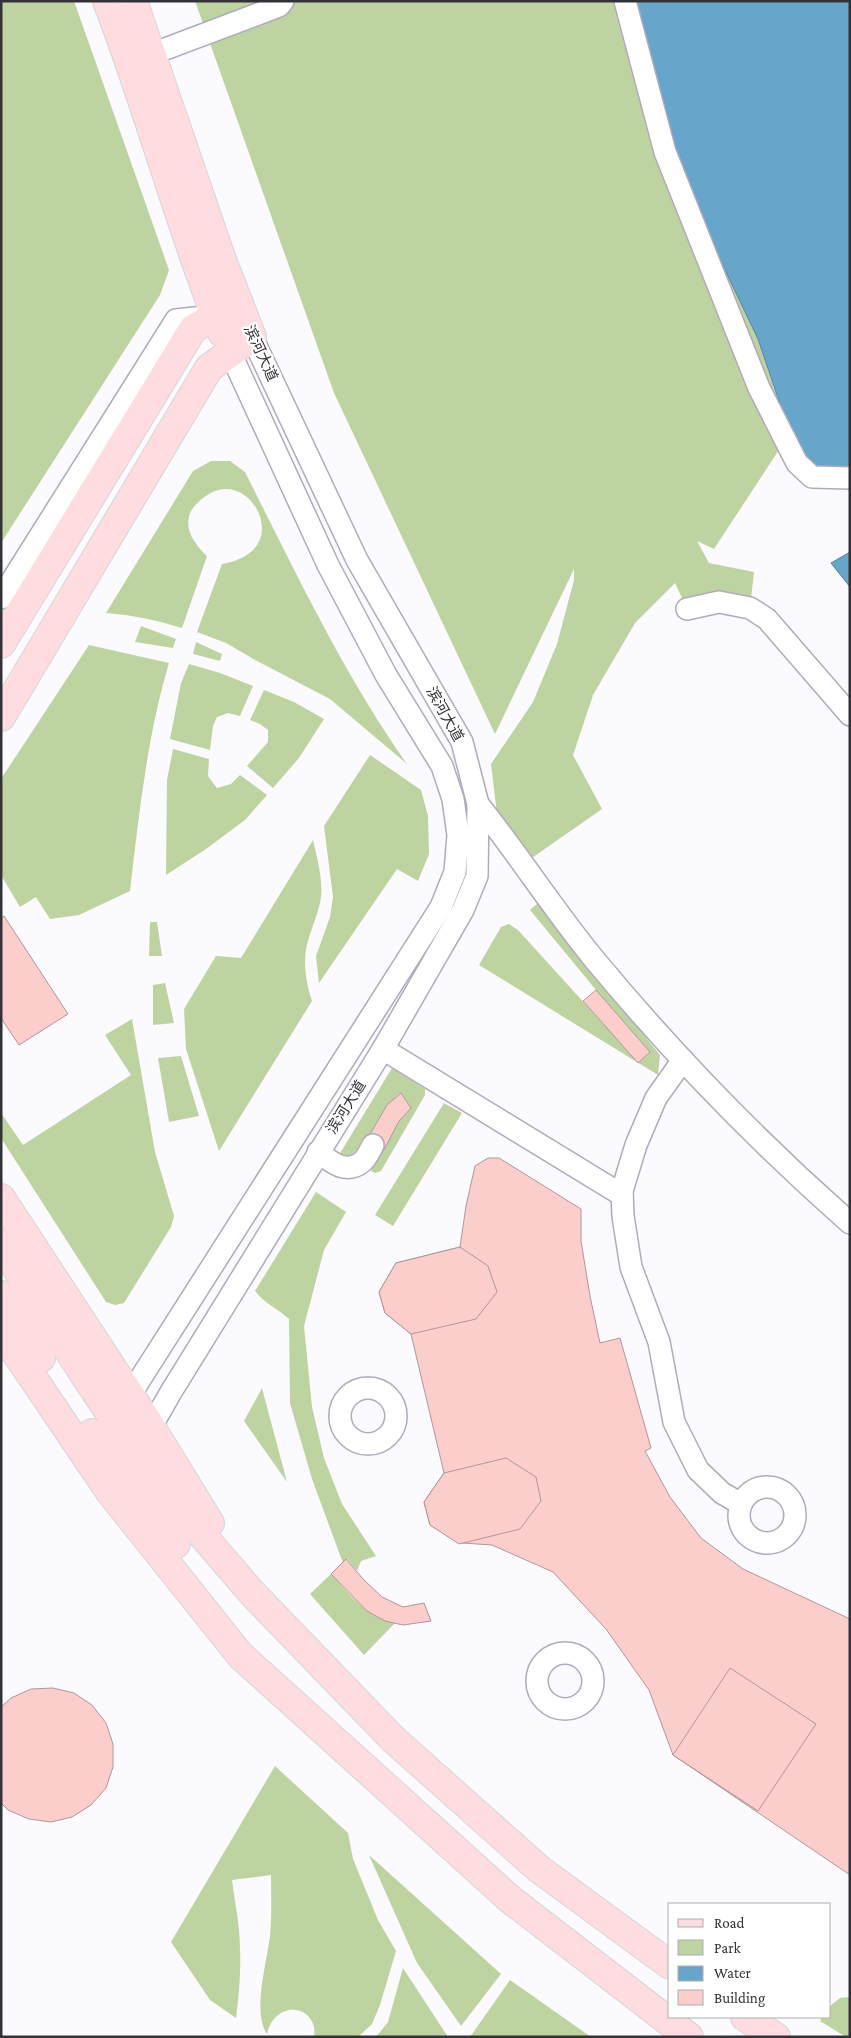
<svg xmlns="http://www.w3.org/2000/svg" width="851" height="2038" viewBox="0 0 851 2038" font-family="'Crimson Pro','Noto Sans SC',serif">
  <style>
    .green { fill: #bed4a0 }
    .water { fill: #67a6cb; stroke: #58839f }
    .building { fill: #fbcecc; stroke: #ad9897 }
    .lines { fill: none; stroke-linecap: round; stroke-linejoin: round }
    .minor-casing { stroke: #b0abbc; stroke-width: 24 }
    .major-casing { stroke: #d6d6d7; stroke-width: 30 }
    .minor { stroke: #fff; stroke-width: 21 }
    .major { stroke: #fedcdf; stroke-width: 28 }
    .labels { text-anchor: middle; stroke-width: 4.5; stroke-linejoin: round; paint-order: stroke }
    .street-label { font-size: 15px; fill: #343239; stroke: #fff }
  </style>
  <rect width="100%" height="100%" fill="#fbfafe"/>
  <g class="green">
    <polygon points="1,1 74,1 169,270 160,295 1,543"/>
    <polygon points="195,1 632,1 758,339 790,433 714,549 697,541 709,563 754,572 750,608 687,609 675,583 635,623 593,695 573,755 602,809 529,860 497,814 491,764 533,702 557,644 574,580 574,569 495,734 334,393"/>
    <path d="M211,461H230L245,472C295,571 343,673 407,764L330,699L257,661L226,643L197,632L222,564C297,552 251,468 209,494C202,498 193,506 190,513C184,531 195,544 207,556L182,628C156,620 132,615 106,613L193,471Z"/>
    <polygon points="141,626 176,639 173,648 135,642"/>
    <polygon points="196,642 222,654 220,661 193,654"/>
    <path d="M89,645L169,663C147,737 139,814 130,891L79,915L50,919L36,897L20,907L1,875V779Z"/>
    <polygon points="189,664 220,673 253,686 240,716 228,713 217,717 213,726 210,750 170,739 181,683"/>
    <polygon points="264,690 294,702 324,719 299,758 273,788 247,766 268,742 268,730 260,724 250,720"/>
    <polygon points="173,749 209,759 208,776 217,788 231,784 240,775 267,795 245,820 206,849 166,875 167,780"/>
    <polygon points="370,755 421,790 428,816 429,854 418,881 397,869 319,983 316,956 330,917 333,897 324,826"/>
    <path d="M313,840C317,858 323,878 321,897C319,912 312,926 308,941C302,960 306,983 312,1001L219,1151L186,1049L184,1009L216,956L241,958Z"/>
    <polygon points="538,903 660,1055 658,1075 479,965 501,927 509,924 518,930 638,1062 650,1052 596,990 530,910"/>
    <polygon points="150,922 157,922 162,956 149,956"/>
    <polygon points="165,983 174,1023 153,1025 153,985"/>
    <polygon points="132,1019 155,1152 174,1216 171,1227 124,1303 115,1305 106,1302 1,1138 1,1113 23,1145 131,1075 105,1035"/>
    <polygon points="181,1056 199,1116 169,1122 158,1058"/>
    <path d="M392,1068L425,1089V1095L381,1171L375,1173L371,1171L399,1121L411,1108L401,1093C376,1110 372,1146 346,1158L339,1155Z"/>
    <polygon points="444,1103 462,1113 393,1226 375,1215"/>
    <path d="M316,1192L346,1212L324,1250L304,1326L312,1407L324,1458L342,1504L376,1556L361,1561L357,1571L347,1559L343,1563L312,1479L290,1403L289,1319C277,1308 265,1304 255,1291Z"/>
    <polygon points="262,1388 287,1482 244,1421"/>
    <path d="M331,1574C350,1594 367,1618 395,1623L364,1655L310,1594Z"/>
    <path d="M275,1766L348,1833L353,1859L378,1920L396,1951L380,2005L372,2024L358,2037H314C319,2006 276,1997 267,2034C252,2013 267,1962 270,1936C272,1916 271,1895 271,1875L232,1880C235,1903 240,1926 240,1949C241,1972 239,1995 236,2018L210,2000L171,1942Z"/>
    <polygon points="369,1855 501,1974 461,2026 417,1963"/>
    <polygon points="403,1968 448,2037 376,2037 388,2022"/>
    <polygon points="510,1980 591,2037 470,2037"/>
    <polygon points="850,1997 850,2037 846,2037 820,2021 822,2017 830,2017 830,2006 840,1998"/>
  </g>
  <g class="water">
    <polygon points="632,1 850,1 850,471 817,473 790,433 758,339 685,186"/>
    <polygon points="850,552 850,587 831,563"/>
  </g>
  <g class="building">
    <polygon points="4,916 68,1014 19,1045 1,1018 1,918"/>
    <polygon points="596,990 650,1052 638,1063 583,1001"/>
    <polygon points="401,1093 411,1108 399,1121 384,1150 366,1141 387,1105"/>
    <polygon points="488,1158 499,1158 581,1209 581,1241 590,1296 600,1343 620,1338 651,1448 645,1451 670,1497 701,1538 743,1569 850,1619 850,1875 673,1755 649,1690 606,1629 553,1572 492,1545 462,1543 430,1525 424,1502 444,1473 411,1334 385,1313 379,1292 396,1263 460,1247 466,1206 475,1166"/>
    <polygon points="460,1247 488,1266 497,1292 476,1319 411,1334 385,1313 379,1292 396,1263"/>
    <polygon points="506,1458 536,1477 541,1501 520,1529 459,1544 430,1525 424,1502 444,1473"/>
    <polygon points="346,1559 364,1580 382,1597 403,1607 424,1603 431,1621 403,1625 385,1621 367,1611 331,1574"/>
    <polygon points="730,1668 816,1724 758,1811 673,1755"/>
    <polygon points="53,1688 74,1693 92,1705 106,1723 113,1744 113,1767 106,1788 91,1805 72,1817 51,1822 29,1819 8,1810 1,1803 1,1707 11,1698 31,1689"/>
  </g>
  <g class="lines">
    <defs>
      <g id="minor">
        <polyline points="625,1 665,152 759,388 797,463 812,477 850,478"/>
        <polyline points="152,54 279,6 283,1"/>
        <polyline points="1,598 176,320 213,316"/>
        <polyline points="687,609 719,602 750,608 767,619 850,715"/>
        <path d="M478,804C518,854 553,909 594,959C672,1053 758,1142 850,1223"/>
        <polyline points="383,1049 622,1195"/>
        <polyline points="683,1060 656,1098 636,1145 622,1191 623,1216 631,1267 659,1342 674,1422 698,1470 722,1493 741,1504"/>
        <path d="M318,1152C331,1162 346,1175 362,1162C367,1158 370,1150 373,1145"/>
        <circle cx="368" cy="1416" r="28"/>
        <polyline points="130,1395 441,907 455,872 458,835 453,799 442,766 386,675 328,565 230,352"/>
        <polyline points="151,1427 171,1392 383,1049 463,910 477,876 478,804 462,742 357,560 252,337"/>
        <circle cx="767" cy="1515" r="28"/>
        <circle cx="565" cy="1681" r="28"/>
      </g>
      <g id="major">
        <path d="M107,1C149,110 179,224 222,333"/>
        <polyline points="1,644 193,329 238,302"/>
        <polyline points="1,717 209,368 252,337 222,260 133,1"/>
        <polyline points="1,1198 151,1427 210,1523"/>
        <polyline points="1,1244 85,1376 155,1480 252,1593 393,1739 539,1869 670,1965"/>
        <polyline points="1,1295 41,1358"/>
        <polyline points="1,1331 110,1492 240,1655 511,1900 689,2037"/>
        <polyline points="92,1433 176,1544"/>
        <polyline points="745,2017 776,2037"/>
      </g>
    </defs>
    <use href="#minor" class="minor-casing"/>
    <use href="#major" class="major-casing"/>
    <use href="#minor" class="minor"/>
    <use href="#major" class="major"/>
  </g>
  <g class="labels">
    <g class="street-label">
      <text transform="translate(261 353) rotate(65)" y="5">滨河大道</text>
      <text transform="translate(445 714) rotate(61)" y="5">滨河大道</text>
      <text transform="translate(346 1107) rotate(-58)" y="5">滨河大道</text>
    </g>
  </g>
  <rect width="851" height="2038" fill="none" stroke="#343239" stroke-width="5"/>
  <rect x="668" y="1903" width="162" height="115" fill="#ffffff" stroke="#aeadb0"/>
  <rect x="678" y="1919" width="25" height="8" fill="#fedcdf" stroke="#aeadb0"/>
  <text x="714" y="1928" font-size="15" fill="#343239">Road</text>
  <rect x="678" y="1940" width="25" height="15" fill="#bed4a0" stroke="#aeadb0"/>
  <text x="714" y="1953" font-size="15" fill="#343239">Park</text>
  <rect x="678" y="1966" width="25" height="15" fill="#67a6cb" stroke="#aeadb0"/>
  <text x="714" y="1978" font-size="15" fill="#343239">Water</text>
  <rect x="678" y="1990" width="25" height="15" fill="#fbcecc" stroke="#aeadb0"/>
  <text x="714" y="2003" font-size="15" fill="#343239">Building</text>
</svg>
